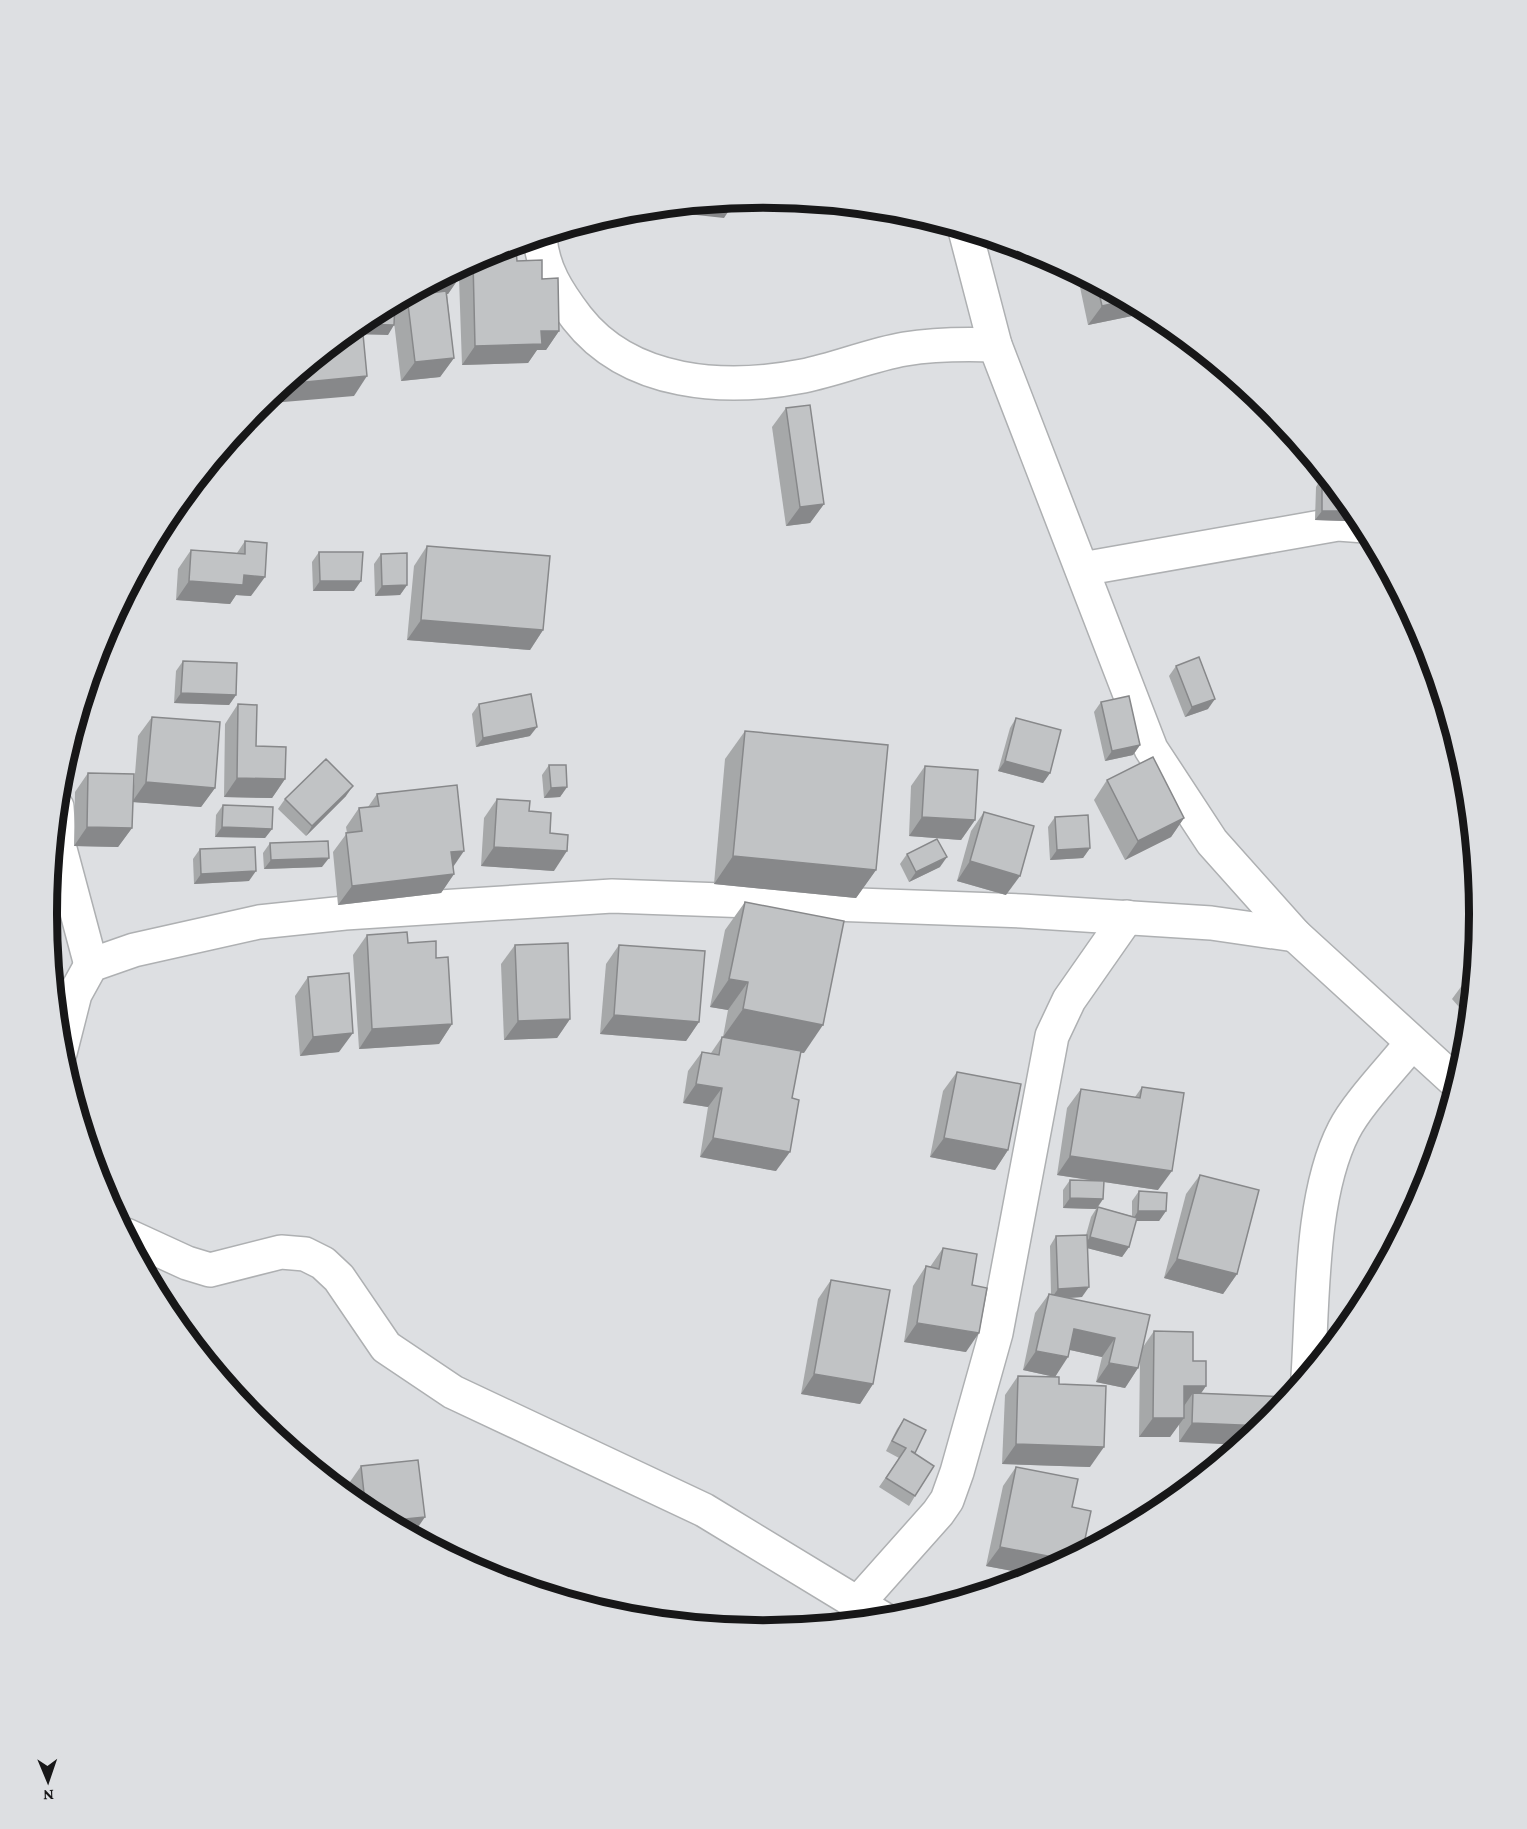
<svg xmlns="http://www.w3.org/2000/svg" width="1527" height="1829" viewBox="0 0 1527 1829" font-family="'Crimson Pro',serif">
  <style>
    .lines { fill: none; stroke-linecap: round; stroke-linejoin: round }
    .minor-casing { stroke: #aeb0b2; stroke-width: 36 }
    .minor { stroke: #fff; stroke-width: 33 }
    .wall { fill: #a6a8a9 }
    .shaded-wall { fill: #87888a }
    .building { fill: #c1c3c5; stroke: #87888a; stroke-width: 1.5 }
    .rim { fill: none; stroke: #171718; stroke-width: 8 }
  </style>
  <rect width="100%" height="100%" fill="#dddfe2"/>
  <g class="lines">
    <defs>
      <g id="minor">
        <polyline points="965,230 995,345 1151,749 1212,842 1295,935 1458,1084"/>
        <path d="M540,236C542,269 558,293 577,318C630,386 726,391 803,376C838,369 870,355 905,349C935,344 965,344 995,345"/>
        <polyline points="1082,569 1338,524 1365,526"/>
        <polyline points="57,807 60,849 91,965"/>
        <polyline points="60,1053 75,994 91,965 134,950 259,922 345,913 612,896 1022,911 1211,923 1295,935"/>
        <polyline points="126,1235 187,1263 210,1270 281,1252 305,1254 323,1263 339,1278 386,1347 453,1392 704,1510 885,1620"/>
        <path d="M1308,1376C1313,1302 1310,1196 1344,1130C1357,1104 1392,1068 1411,1044"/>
        <polyline points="857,1604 938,1513 947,1500 957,1472 996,1333 1052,1036 1069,1000 1127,917"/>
      </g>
    </defs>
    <use href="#minor" class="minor-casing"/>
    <use href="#minor" class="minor"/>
  </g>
  <g class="wall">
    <polygon points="521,250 516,251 517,261 542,279 559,331 546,350 537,350 528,363 462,365 459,278 448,294 447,294 454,358 440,377 401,381 394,322 388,335 395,314 407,296 427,294 412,293 489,252"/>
    <polygon points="1077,273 1139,306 1132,316 1088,325"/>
    <polygon points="786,408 824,504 810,523 786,526 772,427"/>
    <polygon points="1322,477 1351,511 1345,521 1315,520 1316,487"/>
    <polygon points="245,541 251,596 236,595 230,604 176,600 178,569 191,550 237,553"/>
    <polygon points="427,546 543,630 530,650 407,640 414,566"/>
    <polygon points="319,552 354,591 313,591 312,562"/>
    <polygon points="381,554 407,585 400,595 375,596 374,564"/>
    <polygon points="183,661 236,695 229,705 174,703 176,671"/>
    <polygon points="1176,666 1208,709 1185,717 1169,676"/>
    <polygon points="1101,702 1140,745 1133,755 1105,761 1094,712"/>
    <polygon points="238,704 256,746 285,779 272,798 224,797 225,724"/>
    <polygon points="479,704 530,736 476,747 472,714"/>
    <polygon points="152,717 215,788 201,807 133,802 132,828 118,847 74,846 75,792 88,773 133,799 138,736"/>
    <polygon points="1016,718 1050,773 1043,783 998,771 1010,728"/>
    <polygon points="745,731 876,870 856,898 714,884 725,759"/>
    <polygon points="549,765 567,787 560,797 544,798 542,775"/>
    <polygon points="925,766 975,820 961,840 909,836 911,786"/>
    <polygon points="1107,780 1184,818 1171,837 1125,860 1094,800"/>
    <polygon points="377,794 453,867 454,874 441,893 338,905 333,852 347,833 346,827 359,808 368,807"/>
    <polygon points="346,796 306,836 278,809 285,799"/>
    <polygon points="497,799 529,811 550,833 554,871 481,866 484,818"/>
    <polygon points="223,805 272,829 265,838 215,837 216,815"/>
    <polygon points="984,812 1006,895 957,881 971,831"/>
    <polygon points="1055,817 1090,848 1083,858 1050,860 1048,827"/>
    <polygon points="270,843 322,867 264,869 263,853"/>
    <polygon points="200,849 249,881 194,884 193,859"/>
    <polygon points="907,854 940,867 909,882 900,864"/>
    <polygon points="745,902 804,1053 801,1053 776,1171 700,1157 708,1107 683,1103 688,1071 702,1052 711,1053 722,1037 723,1037 728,1010 710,1007 725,930"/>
    <polygon points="367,935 408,943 436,958 452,1024 439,1044 359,1049 353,955"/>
    <polygon points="515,945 570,1019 557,1038 504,1040 501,964"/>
    <polygon points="619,945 699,1022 686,1041 600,1034 606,964"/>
    <polygon points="1475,972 1469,1035 1459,1025 1466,1015 1452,999 1466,980"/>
    <polygon points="308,977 339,1052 300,1056 295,996"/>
    <polygon points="957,1072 1008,1150 995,1170 930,1157 943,1091"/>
    <polygon points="1142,1087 1158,1190 1104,1182 1103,1199 1098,1207 1132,1216 1132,1201 1139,1191 1166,1211 1159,1221 1136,1221 1129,1247 1122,1257 1087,1248 1082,1297 1068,1298 1143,1347 1154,1331 1193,1361 1206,1386 1201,1393 1290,1397 1179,1442 1179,1424 1170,1437 1139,1437 1140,1357 1138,1368 1125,1388 1096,1382 1102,1357 1070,1350 1055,1377 1023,1370 1035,1313 1049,1294 1051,1294 1050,1246 1056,1236 1086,1235 1091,1217 1096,1209 1063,1208 1063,1190 1070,1180 1095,1181 1057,1175 1067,1108 1081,1089 1135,1097"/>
    <polygon points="1200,1175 1237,1274 1223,1294 1164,1278 1186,1194"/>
    <polygon points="943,1248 972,1285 966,1352 904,1342 913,1286 926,1266 930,1267"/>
    <polygon points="831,1280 873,1384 860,1404 801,1394 818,1299"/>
    <polygon points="1018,1376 1059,1384 1090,1467 1002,1464 1005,1395"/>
    <polygon points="904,1419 914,1454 915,1496 909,1506 879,1487 899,1458 886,1451 897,1429"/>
    <polygon points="361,1466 412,1536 365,1510 348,1497 347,1486"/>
    <polygon points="1016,1467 1072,1507 1082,1553 1039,1576 986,1566 1003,1486"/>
  </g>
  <g class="shaded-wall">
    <polygon points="736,200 724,218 642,209"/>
    <polygon points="528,240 521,250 489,252"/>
    <polygon points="447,275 461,275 448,294 412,293"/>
    <polygon points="1128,300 1139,306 1132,316 1088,325 1102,306"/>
    <polygon points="358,324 394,325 388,335 347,334"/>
    <polygon points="541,331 559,331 546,350 537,350 528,363 462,365 475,346"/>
    <polygon points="1192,343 1197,347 1189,347"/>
    <polygon points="454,358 440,377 401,381 415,362"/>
    <polygon points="367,376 354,396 260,404 285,384"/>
    <polygon points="824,504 810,523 786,526 800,507"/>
    <polygon points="1322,511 1351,511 1345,521 1315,520"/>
    <polygon points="244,575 265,577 251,596 236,595 230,604 176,600 189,581"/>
    <polygon points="320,581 361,581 354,591 313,591"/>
    <polygon points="407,585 400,595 375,596 382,586"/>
    <polygon points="421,620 543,630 530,650 407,640"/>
    <polygon points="181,693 236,695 229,705 174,703"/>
    <polygon points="1215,699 1208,709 1185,717 1192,707"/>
    <polygon points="537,727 530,736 476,747 483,738"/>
    <polygon points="1140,745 1133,755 1105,761 1112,751"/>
    <polygon points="1005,761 1050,773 1043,783 998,771"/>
    <polygon points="237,778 285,779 272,798 224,797"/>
    <polygon points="146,782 215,788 201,807 132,802"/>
    <polygon points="353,786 346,796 306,836 312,826"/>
    <polygon points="567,787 560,797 544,798 551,788"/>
    <polygon points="922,817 975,820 961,840 909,836"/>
    <polygon points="1184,818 1171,837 1125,860 1138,841"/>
    <polygon points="87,827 132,828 118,847 74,846"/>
    <polygon points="222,827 272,829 265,838 215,837"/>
    <polygon points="494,847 567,851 554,871 481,866"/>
    <polygon points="1090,848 1083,858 1050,860 1057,850"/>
    <polygon points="464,851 451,870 451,852"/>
    <polygon points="733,856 876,870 856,898 714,884"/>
    <polygon points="947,857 940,867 909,882 916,872"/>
    <polygon points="329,858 322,867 264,869 271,860"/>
    <polygon points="970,861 1020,876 1006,895 957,881"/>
    <polygon points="256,871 249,881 194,884 201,874"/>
    <polygon points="454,874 441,893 338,905 352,886"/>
    <polygon points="729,979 748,982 728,1010 710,1007"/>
    <polygon points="743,1009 823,1025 804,1053 723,1037"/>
    <polygon points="614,1015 699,1022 686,1041 600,1034"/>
    <polygon points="570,1019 557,1038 504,1040 518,1021"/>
    <polygon points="452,1024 439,1044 359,1049 372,1029"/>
    <polygon points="353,1033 339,1052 300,1056 313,1037"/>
    <polygon points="696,1084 722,1088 708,1107 683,1103"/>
    <polygon points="713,1138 790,1152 776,1171 700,1157"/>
    <polygon points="944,1138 1008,1150 995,1170 930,1157"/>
    <polygon points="1070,1156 1172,1171 1158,1190 1057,1175"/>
    <polygon points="1070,1198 1103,1199 1096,1209 1063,1208"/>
    <polygon points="1138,1211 1166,1211 1159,1221 1132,1221"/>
    <polygon points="1090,1237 1129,1247 1122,1257 1083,1247"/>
    <polygon points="1177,1259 1237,1274 1223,1294 1164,1278"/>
    <polygon points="1089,1287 1082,1297 1051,1299 1058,1289"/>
    <polygon points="917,1323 979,1333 966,1352 904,1342"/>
    <polygon points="1074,1329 1115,1338 1102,1357 1061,1348"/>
    <polygon points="1036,1351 1068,1357 1055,1377 1023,1370"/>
    <polygon points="1109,1363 1138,1368 1125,1388 1096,1382"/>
    <polygon points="814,1374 873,1384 860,1404 801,1394"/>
    <polygon points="1184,1386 1206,1386 1193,1405 1193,1393 1184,1406 1170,1406"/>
    <polygon points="1153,1418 1184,1418 1170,1437 1139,1437"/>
    <polygon points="1192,1423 1265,1426 1242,1445 1179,1442"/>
    <polygon points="1016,1444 1104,1447 1090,1467 1002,1464"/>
    <polygon points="425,1517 412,1536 385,1521"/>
    <polygon points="1000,1547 1069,1560 1039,1576 986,1566"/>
  </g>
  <g class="building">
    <polygon points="516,250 517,261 542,260 542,279 558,278 559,331 541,331 542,344 475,346 473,261 489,252 494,251"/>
    <polygon points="462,267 461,275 447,275"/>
    <polygon points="1097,284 1128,300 1102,306"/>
    <polygon points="446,291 454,358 415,362 407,296"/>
    <polygon points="395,302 394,325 358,324 365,318"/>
    <polygon points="363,334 367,376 285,384 343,336"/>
    <polygon points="810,405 824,504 800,507 786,408"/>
    <polygon points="1322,477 1328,477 1352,506 1351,511 1322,511"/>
    <polygon points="245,541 267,543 265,577 244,575 243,585 189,581 191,550 245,554"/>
    <polygon points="427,546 550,556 543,630 421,620"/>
    <polygon points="319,552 363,552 361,581 320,581"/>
    <polygon points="407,553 407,585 382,586 381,554"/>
    <polygon points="1199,657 1215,699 1192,707 1176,666"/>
    <polygon points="183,661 237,663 236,695 181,693"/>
    <polygon points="531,694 537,727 483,738 479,704"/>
    <polygon points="1129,696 1140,745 1112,751 1101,702"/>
    <polygon points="238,704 257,705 256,746 286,747 285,779 237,778"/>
    <polygon points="152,717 220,722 215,788 146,782"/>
    <polygon points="1016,718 1061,730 1050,773 1005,761"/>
    <polygon points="745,731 888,745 876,870 733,856"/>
    <polygon points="1153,757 1184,818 1138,841 1107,780"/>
    <polygon points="326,759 353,786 312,826 285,799"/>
    <polygon points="549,765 566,765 567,787 551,788"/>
    <polygon points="925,766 978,770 975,820 922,817"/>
    <polygon points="88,773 134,774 132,828 87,827"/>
    <polygon points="457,785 464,851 451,852 454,874 352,886 346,833 362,831 359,808 379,806 377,794"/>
    <polygon points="497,799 530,801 529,811 551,813 550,833 568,835 567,851 494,847"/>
    <polygon points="223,805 273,807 272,829 222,827"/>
    <polygon points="984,812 1034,826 1020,876 970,861"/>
    <polygon points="1088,815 1090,848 1057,850 1055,817"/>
    <polygon points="937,839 947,857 916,872 907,854"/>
    <polygon points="328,841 329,858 271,860 270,843"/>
    <polygon points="255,847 256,871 201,874 200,849"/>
    <polygon points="745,902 844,921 823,1025 743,1009 748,982 729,979"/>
    <polygon points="407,932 408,943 436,941 436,958 448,957 452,1024 372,1029 367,935"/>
    <polygon points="568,943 570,1019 518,1021 515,945"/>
    <polygon points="619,945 705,951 699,1022 614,1015"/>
    <polygon points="1475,972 1473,988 1466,980"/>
    <polygon points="349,973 353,1033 313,1037 308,977"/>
    <polygon points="722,1037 801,1051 792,1098 799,1100 790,1152 713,1138 722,1088 696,1084 702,1052 719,1055"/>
    <polygon points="957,1072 1021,1084 1008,1150 944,1138"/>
    <polygon points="1142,1087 1184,1093 1172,1171 1070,1156 1081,1089 1140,1098"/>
    <polygon points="1200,1175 1259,1190 1237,1274 1177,1259"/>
    <polygon points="1070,1180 1104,1181 1103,1199 1070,1198"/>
    <polygon points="1139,1191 1167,1193 1166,1211 1138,1211"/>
    <polygon points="1098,1207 1137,1218 1129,1247 1090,1237"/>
    <polygon points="1087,1235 1089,1287 1058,1289 1056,1236"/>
    <polygon points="943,1248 977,1254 972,1285 987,1288 979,1333 917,1323 926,1266 939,1269"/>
    <polygon points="831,1280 890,1290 873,1384 814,1374"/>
    <polygon points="1049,1294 1150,1315 1138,1368 1109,1363 1115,1338 1074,1329 1068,1357 1036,1351"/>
    <polygon points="1154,1331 1193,1332 1193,1361 1206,1361 1206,1386 1184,1386 1184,1418 1153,1418"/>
    <polygon points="1018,1376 1059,1377 1059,1384 1106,1386 1104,1447 1016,1444"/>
    <polygon points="1193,1393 1290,1397 1270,1422 1265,1426 1192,1423"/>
    <polygon points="904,1419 926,1430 915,1453 911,1451 934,1466 915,1496 886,1478 906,1448 892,1441"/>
    <polygon points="418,1460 425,1517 385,1521 366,1511 361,1466"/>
    <polygon points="1016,1467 1078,1479 1072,1507 1091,1511 1082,1553 1069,1560 1000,1547"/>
  </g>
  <path d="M0 0H1527V1829H0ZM57 914a706 706 0 1 1 1412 0a706 706 0 1 1-1412 0Z" fill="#dddfe2" fill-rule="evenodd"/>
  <path class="rim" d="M57 914a706 706 0 1 1 1412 0a706 706 0 1 1-1412 0Z"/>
  <g transform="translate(48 1781) rotate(178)" stroke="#dddfe2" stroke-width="4.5" paint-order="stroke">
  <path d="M0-4.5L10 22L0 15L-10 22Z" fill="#171718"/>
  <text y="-9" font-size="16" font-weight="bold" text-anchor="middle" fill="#171718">N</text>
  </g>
</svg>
